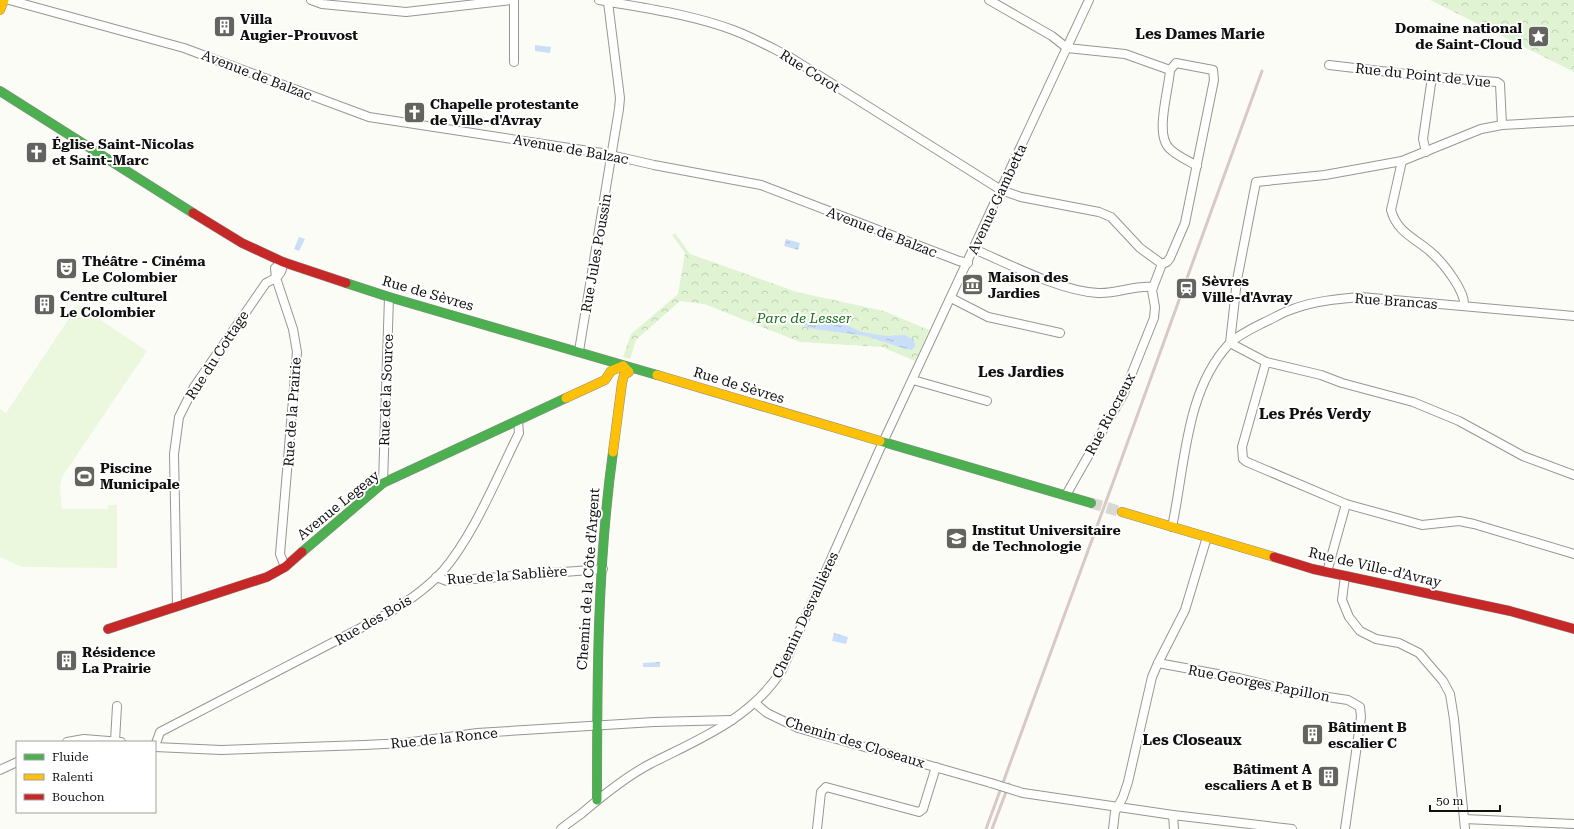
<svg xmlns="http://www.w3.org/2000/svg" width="1574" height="829" viewBox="0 0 1574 829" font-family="'Roboto Serif',serif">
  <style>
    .park { fill: url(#park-crowns) }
    .pitch { fill: #ebf8de }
    .water { fill: url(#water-ripples) }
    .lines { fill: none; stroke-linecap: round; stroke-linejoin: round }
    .secondary-tunnel { stroke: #d9d9d4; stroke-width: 11; stroke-dasharray: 11 5.5; stroke-linecap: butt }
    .street-casing { stroke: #969694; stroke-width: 10 }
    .fast-casing { stroke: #8d8d8a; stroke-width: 10 }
    .slow-casing { stroke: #8d8d8a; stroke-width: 10 }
    .jam-casing { stroke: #8d8d8a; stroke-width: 10 }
    .street { stroke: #fffffe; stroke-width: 8 }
    .fast { stroke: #4caf50; stroke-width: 9 }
    .slow { stroke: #ffc107; stroke-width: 9 }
    .jam { stroke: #c62828; stroke-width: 9 }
    .rail { stroke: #dac8c4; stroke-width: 3 }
    .street-bridge-casing { stroke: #969694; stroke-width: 10; stroke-linecap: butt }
    .street-bridge { stroke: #fffffe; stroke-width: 8 }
    .labels { text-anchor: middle; stroke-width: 4; stroke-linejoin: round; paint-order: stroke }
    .poi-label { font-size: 14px; font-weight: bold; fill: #101010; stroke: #fff; text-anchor: start }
    .street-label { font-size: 14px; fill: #101010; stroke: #fff }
    .park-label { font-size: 14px; font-style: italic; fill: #1a6e1a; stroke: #fff }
    .neighbourhood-label { font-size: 15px; font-weight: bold; fill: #101010; stroke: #fff }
  </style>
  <defs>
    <pattern id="park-crowns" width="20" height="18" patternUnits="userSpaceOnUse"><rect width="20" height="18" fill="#e0f4d4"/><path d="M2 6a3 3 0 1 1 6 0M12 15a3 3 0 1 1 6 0" fill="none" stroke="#bfd0b5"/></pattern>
    <pattern id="water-ripples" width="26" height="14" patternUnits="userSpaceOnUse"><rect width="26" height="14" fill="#cadefa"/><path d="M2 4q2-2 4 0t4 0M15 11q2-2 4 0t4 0" fill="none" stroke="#acbdd5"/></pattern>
  </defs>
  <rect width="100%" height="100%" fill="#fcfcf6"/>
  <g class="park">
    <polygon points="1430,0 1574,0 1574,72"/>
    <polygon points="675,233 690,254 797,292 884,311 929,330 915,361 882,347 800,342 704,304 680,301 636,340 630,359 623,357 631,334 678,294 685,253 672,235"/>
  </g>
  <polygon class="pitch" points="78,305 147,351 62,477 60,488 62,509 108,509 108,505 117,505 117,568 22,567 0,557 0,409 6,413"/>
  <g class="water">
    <polygon points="535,45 551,47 550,53 535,51"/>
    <polygon points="299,237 305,239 299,251 294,249"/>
    <polygon points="786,239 800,243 798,250 784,246"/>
    <polygon points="814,319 839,322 862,332 886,336 905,335 914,340 915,346 912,350 906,349 866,336 807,328 805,323 806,320"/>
    <polygon points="834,633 848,637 846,644 832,641"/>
    <polygon points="660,662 660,667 643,667 643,663"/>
  </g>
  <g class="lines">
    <polyline class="secondary-tunnel" points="1091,503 1122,512"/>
    <defs>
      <g id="street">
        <polyline points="9,0 184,48 369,117 602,153 654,165 761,185 959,261 968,263"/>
        <polyline points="311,0 322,4 406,12 511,0"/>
        <path d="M599,0C643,8 691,14 733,30C752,37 770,47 788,56L1001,190L1021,197L1099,212L1111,217L1140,248L1162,264"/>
        <polyline points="989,0 1052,36 1067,48"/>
        <polyline points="1067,48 1125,54 1170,70"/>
        <polyline points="514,62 514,0"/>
        <polyline points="1329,65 1432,77 1497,82 1500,84 1502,125"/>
        <path d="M1170,70C1169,90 1154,135 1170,149C1177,156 1189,161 1197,166"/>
        <polyline points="1426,152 1423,139 1432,77"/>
        <path d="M1402,161L1391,210C1397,233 1417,239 1433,254C1444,264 1466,292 1464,306"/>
        <path d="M974,249C1009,264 1060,291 1098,293C1117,294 1134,285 1153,287"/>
        <polyline points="283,262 275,268 276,278 293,329 297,352 280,554 285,567"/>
        <polyline points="951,298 988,317 1060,333"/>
        <polyline points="1230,343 1237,280 1256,182 1325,175 1402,161 1481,129 1502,125 1574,121"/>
        <polyline points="1230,343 1266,362 1321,375 1342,383 1413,402 1459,421 1523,456 1574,475"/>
        <polyline points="579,351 619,109 620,98 608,2"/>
        <polyline points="1266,362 1242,447 1243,459 1247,462 1346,504 1422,525 1459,521 1474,524 1574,554"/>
        <polyline points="913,380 987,401"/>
        <polyline points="383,483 389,297"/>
        <polyline points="1066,495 1124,393 1154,318 1155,307 1152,290 1162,264 1167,262 1170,258 1185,223 1214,80 1213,70 1176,63 1170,70"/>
        <path d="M1172,527C1185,467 1185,391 1229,344C1239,334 1253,328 1265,322C1274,318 1283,312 1293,309C1314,301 1338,299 1361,297L1574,316"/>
        <polyline points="1327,572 1346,504"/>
        <polyline points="1345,576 1342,600 1349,617 1360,631 1376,639 1399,643 1419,653 1443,681 1450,694 1454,719 1465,829"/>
        <polyline points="436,577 447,581 603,569"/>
        <path d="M177,606L174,454L179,417L194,387L266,283C276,278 283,275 283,262"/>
        <polyline points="1158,663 1239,678 1295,692 1348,700 1360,707 1361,717 1345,829"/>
        <polyline points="755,703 767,713 798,728 991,783"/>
        <polyline points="115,741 117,706"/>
        <polyline points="67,742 84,739 121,742"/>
        <path d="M155,746L160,732L376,620C400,607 423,592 442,572C474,535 497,477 519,433L518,421"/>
        <polyline points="155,747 221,750 364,745 405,743 477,733 654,722 732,720"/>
        <polyline points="0,770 17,762"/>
        <polyline points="1023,793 1173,815 1292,829"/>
        <polyline points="1173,815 1174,829"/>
        <polyline points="1464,819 1574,824"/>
        <path d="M561,829C567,824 574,819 581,814C602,796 625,777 650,764C699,739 751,719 782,670L878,453L1089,0"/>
        <polyline points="817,829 821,792 826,787 919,812 923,809 936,767"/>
        <polyline points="1113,829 1115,812 1123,797 1128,782 1152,677 1158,663 1185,610 1207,537"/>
      </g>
      <g id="fast">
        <polyline points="0,91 193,213"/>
        <polyline points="346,283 389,297 657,375"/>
        <polyline points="880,441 1091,503"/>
        <polyline points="302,552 383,483 566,398"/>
        <path d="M597,800C597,684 597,567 613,452"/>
      </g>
      <g id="slow">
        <polyline points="0,10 4,0"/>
        <polyline points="657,375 880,441"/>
        <polyline points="566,398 605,380 611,371 623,366"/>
        <polyline points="613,452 622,383 624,375 629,372 623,366"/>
        <polyline points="1122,512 1274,557"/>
      </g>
      <g id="jam">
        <polyline points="193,213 242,243 283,262 346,283"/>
        <polyline points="1274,557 1313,569 1510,611 1574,629"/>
        <polyline points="108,629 267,577 285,567 302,552"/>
      </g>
    </defs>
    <use href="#street" class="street-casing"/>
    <use href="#fast" class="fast-casing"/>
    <use href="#slow" class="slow-casing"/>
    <use href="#jam" class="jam-casing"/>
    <use href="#street" class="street"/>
    <use href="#fast" class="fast"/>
    <use href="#slow" class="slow"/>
    <use href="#jam" class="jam"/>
    <g class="rail">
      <polyline points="986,829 1115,477 1262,71"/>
      <polyline points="992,829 1009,784"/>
    </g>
    <defs>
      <polyline id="street-bridge" points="991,783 1023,793"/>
    </defs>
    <use href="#street-bridge" class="street-bridge-casing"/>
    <use href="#street-bridge" class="street-bridge"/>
  </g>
  <defs>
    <symbol id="building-square" viewBox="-11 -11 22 22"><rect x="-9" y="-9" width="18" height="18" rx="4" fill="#636360" stroke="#fff"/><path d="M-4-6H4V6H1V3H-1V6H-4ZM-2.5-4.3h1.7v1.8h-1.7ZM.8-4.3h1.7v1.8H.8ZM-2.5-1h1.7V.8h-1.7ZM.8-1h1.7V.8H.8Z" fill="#fff"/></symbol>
    <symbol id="sight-square" viewBox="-11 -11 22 22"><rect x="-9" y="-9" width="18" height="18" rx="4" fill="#636360" stroke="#fff"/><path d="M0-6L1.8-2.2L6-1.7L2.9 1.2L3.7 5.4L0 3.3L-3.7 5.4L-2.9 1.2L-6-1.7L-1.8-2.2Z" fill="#fff"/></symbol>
    <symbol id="church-square" viewBox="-11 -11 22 22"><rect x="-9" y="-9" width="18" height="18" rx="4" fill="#636360" stroke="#fff"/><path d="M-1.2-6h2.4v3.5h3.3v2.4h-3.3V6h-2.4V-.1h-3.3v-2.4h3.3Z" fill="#fff"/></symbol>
    <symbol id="theatre-square" viewBox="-11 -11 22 22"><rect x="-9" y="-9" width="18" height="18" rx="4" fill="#636360" stroke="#fff"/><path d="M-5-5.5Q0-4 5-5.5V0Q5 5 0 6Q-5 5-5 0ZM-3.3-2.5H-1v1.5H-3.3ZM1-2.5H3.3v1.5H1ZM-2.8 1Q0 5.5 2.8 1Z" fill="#fff"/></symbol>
    <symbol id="museum-square" viewBox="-11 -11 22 22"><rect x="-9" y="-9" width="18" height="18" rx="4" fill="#636360" stroke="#fff"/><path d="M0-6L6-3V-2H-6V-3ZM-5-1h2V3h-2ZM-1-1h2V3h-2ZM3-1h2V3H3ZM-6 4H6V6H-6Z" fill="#fff"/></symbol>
    <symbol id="station-square" viewBox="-11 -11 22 22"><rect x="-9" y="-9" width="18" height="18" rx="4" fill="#636360" stroke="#fff"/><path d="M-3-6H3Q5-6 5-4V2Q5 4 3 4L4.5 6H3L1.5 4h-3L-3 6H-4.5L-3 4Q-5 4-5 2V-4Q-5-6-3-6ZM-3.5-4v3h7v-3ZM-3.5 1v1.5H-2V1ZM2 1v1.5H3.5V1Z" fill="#fff"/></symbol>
    <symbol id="stadium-square" viewBox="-11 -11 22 22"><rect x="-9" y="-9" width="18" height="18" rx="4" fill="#636360" stroke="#fff"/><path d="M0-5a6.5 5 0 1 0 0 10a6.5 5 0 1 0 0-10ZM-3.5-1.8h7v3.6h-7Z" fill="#fff"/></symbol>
    <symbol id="university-square" viewBox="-11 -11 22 22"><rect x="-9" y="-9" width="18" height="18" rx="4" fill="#636360" stroke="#fff"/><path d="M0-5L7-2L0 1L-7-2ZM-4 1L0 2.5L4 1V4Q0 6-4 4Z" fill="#fff"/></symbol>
  </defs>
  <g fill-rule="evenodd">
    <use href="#building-square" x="212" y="14" width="25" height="25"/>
    <use href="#sight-square" x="1526" y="24" width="25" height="25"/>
    <use href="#church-square" x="402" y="100" width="25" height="25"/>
    <use href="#church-square" x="24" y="140" width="25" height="25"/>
    <use href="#theatre-square" x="54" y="256" width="25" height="25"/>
    <use href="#museum-square" x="960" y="272" width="25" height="25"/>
    <use href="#station-square" x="1174" y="276" width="25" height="25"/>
    <use href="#building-square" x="32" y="292" width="25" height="25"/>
    <use href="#stadium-square" x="72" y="464" width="25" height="25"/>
    <use href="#university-square" x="944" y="526" width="25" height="25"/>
    <use href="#building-square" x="54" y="648" width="25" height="25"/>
    <use href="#building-square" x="1300" y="722" width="25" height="25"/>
    <use href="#building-square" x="1316" y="764" width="25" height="25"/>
  </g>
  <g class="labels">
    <g class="poi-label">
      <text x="240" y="24">Villa<tspan x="240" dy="16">Augier-Prouvost</tspan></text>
      <text x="1522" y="33" text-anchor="end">Domaine national<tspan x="1522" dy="16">de Saint-Cloud</tspan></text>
      <text x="430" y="109">Chapelle protestante<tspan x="430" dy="16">de Ville-d'Avray</tspan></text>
      <text x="52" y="149">Église Saint-Nicolas<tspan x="52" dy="16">et Saint-Marc</tspan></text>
      <text x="82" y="266">Théâtre - Cinéma<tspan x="82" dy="16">Le Colombier</tspan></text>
      <text x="988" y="282">Maison des<tspan x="988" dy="16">Jardies</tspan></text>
      <text x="1202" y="286">Sèvres<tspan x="1202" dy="16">Ville-d'Avray</tspan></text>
      <text x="60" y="301">Centre culturel<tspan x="60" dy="16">Le Colombier</tspan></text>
      <text x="100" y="473">Piscine<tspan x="100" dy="16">Municipale</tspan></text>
      <text x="972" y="535">Institut Universitaire<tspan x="972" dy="16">de Technologie</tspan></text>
      <text x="82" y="657">Résidence<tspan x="82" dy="16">La Prairie</tspan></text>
      <text x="1328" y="732">Bâtiment B<tspan x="1328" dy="16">escalier C</tspan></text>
      <text x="1312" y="774" text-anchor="end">Bâtiment A<tspan x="1312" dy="16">escaliers A et B</tspan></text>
    </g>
    <g class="street-label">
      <text transform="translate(810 71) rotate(32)" y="5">Rue Corot</text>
      <text transform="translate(257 75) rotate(21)" y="5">Avenue de Balzac</text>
      <text transform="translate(1423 75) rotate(6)" y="5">Rue du Point de Vue</text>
      <text transform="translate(571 149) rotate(10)" y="5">Avenue de Balzac</text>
      <text transform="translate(997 199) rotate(-65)" y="5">Avenue Gambetta</text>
      <text transform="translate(882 232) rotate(21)" y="5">Avenue de Balzac</text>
      <text transform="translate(596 253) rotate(-80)" y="5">Rue Jules Poussin</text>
      <text transform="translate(428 293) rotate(16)" y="5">Rue de Sèvres</text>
      <text transform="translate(1396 301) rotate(4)" y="5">Rue Brancas</text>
      <text transform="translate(217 355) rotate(-57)" y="5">Rue du Cottage</text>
      <text transform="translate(739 385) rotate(17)" y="5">Rue de Sèvres</text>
      <text transform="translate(386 390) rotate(-88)" y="5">Rue de la Source</text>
      <text transform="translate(292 412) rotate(-86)" y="5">Rue de la Prairie</text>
      <text transform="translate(1110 414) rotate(-62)" y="5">Rue Riocreux</text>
      <text transform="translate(338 505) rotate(-39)" y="5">Avenue Legeay</text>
      <text transform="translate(1375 567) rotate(13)" y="5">Rue de Ville-d'Avray</text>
      <text transform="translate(507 575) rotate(-4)" y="5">Rue de la Sablière</text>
      <text transform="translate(588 579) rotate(-86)" y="5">Chemin de la Côte d'Argent</text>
      <text transform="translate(805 615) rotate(-65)" y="5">Chemin Desvallières</text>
      <text transform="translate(373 620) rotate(-30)" y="5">Rue des Bois</text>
      <text transform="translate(1259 683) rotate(11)" y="5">Rue Georges Papillon</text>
      <text transform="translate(444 738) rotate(-6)" y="5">Rue de la Ronce</text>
      <text transform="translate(855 742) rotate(17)" y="5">Chemin des Closeaux</text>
    </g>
    <g class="park-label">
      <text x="804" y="323">Parc de Lesser</text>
    </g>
    <g class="neighbourhood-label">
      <text x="1200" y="39">Les Dames Marie</text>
      <text x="1021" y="377">Les Jardies</text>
      <text x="1315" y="419">Les Prés Verdy</text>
      <text x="1192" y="745">Les Closeaux</text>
    </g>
  </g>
  <rect x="16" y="741" width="140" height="72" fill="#ffffff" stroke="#9f9f9f"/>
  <rect x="24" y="754" width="20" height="6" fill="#4caf50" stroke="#9f9f9f"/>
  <text x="52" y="761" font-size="12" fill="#101010">Fluide</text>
  <rect x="24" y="774" width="20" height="6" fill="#ffc107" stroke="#9f9f9f"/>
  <text x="52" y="781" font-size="12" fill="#101010">Ralenti</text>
  <rect x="24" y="794" width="20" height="6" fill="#c62828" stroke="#9f9f9f"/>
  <text x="52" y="801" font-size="12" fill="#101010">Bouchon</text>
  <path d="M1430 805v6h70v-6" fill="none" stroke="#101010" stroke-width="2"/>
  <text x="1436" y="805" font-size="12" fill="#101010" stroke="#ffffff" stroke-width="3" paint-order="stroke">50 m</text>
</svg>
